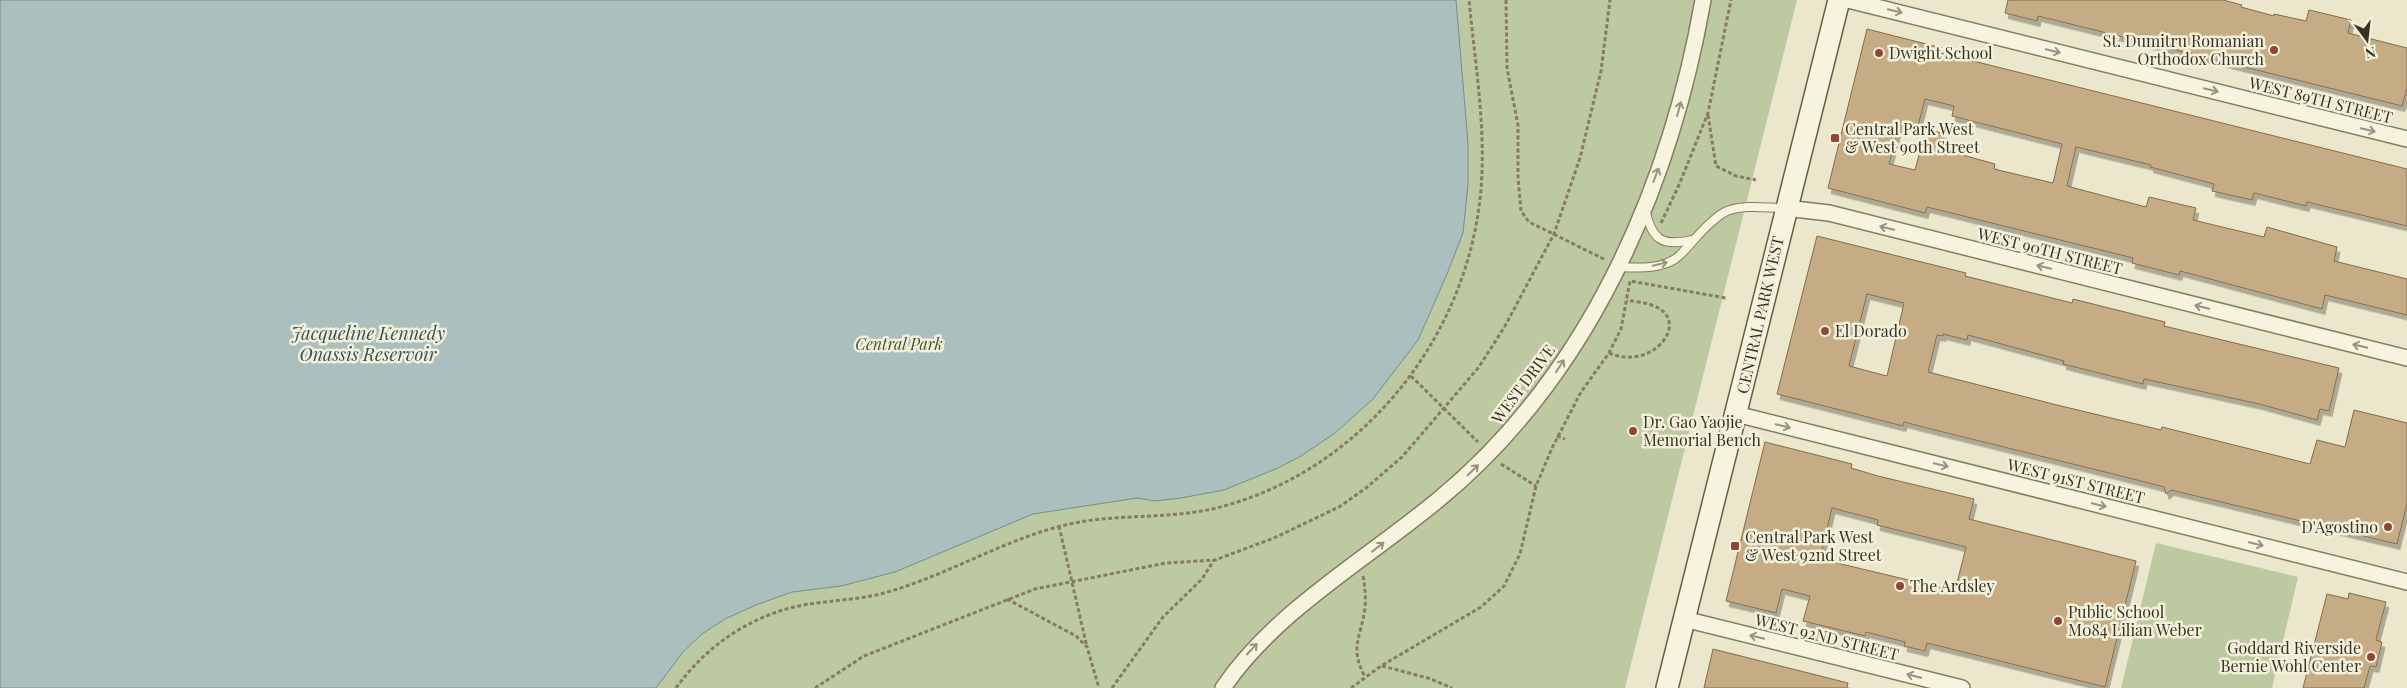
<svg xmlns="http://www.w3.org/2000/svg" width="2407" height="688" viewBox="0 0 2407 688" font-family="'Playfair Display',serif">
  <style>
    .green { fill: #bdc9a0 }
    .water { fill: #abc0be; stroke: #728e8d }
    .building { fill: #c5ac85; stroke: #846b49; fill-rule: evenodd; filter: url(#shadow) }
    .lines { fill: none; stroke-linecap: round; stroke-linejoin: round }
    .lane-casing { stroke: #877c61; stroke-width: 10 }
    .street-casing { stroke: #877c61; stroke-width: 18 }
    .secondary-casing { stroke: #695d44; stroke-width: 24 }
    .path { stroke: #877c61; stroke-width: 3; stroke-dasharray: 4 2.5; stroke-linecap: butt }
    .lane { stroke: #f6f4de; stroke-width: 8 }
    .street { stroke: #f6f4de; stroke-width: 15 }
    .secondary { stroke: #f6f4de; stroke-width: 21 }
    .oneway { stroke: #989380 }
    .poi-dot { fill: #904637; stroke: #f3f1db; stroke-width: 2 }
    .labels { text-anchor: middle; stroke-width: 5; stroke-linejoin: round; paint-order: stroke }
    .poi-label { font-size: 16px; fill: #393223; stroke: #f3f1db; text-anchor: start }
    .street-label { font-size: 16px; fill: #393223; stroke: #f3f1db }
    .park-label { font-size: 16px; font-style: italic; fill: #42532b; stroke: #f3f1db }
    .water-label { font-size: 18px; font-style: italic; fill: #345357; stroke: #f3f1db }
  </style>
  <defs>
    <filter id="shadow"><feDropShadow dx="3" dy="5.5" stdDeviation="0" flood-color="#0004"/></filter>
  </defs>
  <rect width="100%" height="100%" fill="#ebe7cc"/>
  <g class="green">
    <polygon points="0,0 1797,0 1625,688 0,688"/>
    <polygon points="2156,543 2298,577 2272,688 2121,688"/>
  </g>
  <polygon class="water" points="0,0 1456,0 1468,143 1468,185 1463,233 1447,274 1418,340 1373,399 1335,433 1301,456 1278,468 1224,490 1181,498 1155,501 1137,498 1033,514 895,572 841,586 792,592 756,605 725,619 702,634 683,652 656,688 0,688"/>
  <g class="building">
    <polygon points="2008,0 2223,0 2242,5 2241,7 2274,16 2274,14 2306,21 2309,10 2351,20 2348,33 2407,48 2407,88 2402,106 2038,16 2037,21 2005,13"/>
    <path d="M1867,29L1942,48L1941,53L2407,169V226L2307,202L2306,206L2254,193L2252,200L2212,191L2214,184L2150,167L2151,165L2076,147L2067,186L2146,207L2149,197L2196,208L2193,220L2264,237L2267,227L2337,247L2334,261L2407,279V315L2325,295L2322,309L2180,271L2179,275L2132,263L2133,258L1927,207L1925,213L1828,188ZM1925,99L1954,106L1952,116L2062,144L2053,183L1994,169L1995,164L1941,149L1945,134L1926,129L1915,170L1889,164L1900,122L1918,126Z"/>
    <path d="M1817,236L1966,273L1965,276L1989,282L2072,303L2073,299L2165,322L2164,326L2339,368L2329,411L2320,409L2317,420L2259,404L2144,379L2143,384L2063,364L2064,361L1968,335L1967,340L1943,334V336L1937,335L1928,372L2057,405L2161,430L2162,427L2310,464L2317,440L2345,447L2354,410L2407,423V503L2397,544L2171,490L2166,494L2164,487L2129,478L1923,427L1904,422L1903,426L1777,394ZM1867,294L1904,303L1887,376L1849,366Z"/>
    <path d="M1765,442L1852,464L1851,468L1878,476L1974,499L1969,519L2136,561L2105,687L1927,643L1925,651L1904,646L1905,642L1866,632L1865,636L1803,621L1810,596L1782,589L1776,613L1726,601ZM1832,508L1878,520L1877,525L1966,547L1955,591L1820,559Z"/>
    <polygon points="2349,593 2386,602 2376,640 2382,642 2376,667 2370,666 2364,688 2303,688 2327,594 2348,599"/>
    <polygon points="1713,649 1848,683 1847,688 1704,688"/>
  </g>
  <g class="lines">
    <defs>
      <g id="lane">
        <path d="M1645,209C1652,240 1662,247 1692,240"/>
        <path d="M1618,267C1637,268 1665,270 1680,255C1689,246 1697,236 1706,227C1713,221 1719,214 1727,211C1744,204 1767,208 1785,208"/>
      </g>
      <g id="street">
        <polyline points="1848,0 2407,139"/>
        <polyline points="1785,208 1829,213 2407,358"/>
        <polyline points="1736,414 2407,582"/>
        <polyline points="1684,619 1962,688"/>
        <path d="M1223,688C1275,611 1367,559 1438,500C1588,377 1670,188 1703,0"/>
      </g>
      <polyline id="secondary" points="1667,688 1839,0"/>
    </defs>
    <use href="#lane" class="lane-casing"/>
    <use href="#street" class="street-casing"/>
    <use href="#secondary" class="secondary-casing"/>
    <g class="path">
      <polyline points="1506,0 1507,68 1518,125 1518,177 1521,211 1529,222 1604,259"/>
      <polyline points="1708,115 1716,166 1736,176 1756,180"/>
      <polyline points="1661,223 1679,185 1708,113 1731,0"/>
      <path d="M1609,353C1653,372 1692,321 1654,306C1646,302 1635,302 1627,300"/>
      <polyline points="1411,376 1478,442"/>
      <polyline points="1557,436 1565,439"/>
      <polyline points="1501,464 1536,486"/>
      <polyline points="1059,526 1087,647"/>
      <path d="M1363,576C1365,587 1366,597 1365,608C1361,638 1349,647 1365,677"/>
      <polyline points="1007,599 1076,636 1087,647 1099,688"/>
      <polyline points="1382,666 1428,678 1452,688"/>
      <path d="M676,688C705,648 745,619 794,607C824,600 855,601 884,593C946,576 999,542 1061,526C1115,512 1171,521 1224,506C1366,467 1469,334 1481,189C1486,127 1475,62 1469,0"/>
      <polyline points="815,688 864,656 1035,589 1166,563 1215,560 1274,538 1339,507 1366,488 1402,457 1479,367 1505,326 1554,234 1580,158 1601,71 1610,0"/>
      <polyline points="1112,688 1163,617 1202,579 1214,560"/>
      <polyline points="1351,688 1381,666 1481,607 1504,586 1520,554 1536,486 1552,448 1581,392 1609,353 1621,329 1630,281 1726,298"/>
    </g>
    <use href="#lane" class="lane"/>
    <use href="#street" class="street"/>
    <use href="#secondary" class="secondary"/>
  </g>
  <defs><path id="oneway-shaft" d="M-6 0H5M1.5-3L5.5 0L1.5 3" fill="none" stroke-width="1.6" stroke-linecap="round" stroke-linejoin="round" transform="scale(1.25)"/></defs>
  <g class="oneway">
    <use href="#oneway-shaft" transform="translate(1895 11) rotate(14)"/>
    <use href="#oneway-shaft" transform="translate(2053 51) rotate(14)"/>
    <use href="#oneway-shaft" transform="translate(2211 90) rotate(14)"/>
    <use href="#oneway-shaft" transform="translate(1679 109) rotate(-75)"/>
    <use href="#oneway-shaft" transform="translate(2368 130) rotate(14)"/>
    <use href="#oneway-shaft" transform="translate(1656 175) rotate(-69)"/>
    <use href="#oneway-shaft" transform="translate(1887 228) rotate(-166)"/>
    <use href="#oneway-shaft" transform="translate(1660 264) rotate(-14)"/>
    <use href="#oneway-shaft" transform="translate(2044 267) rotate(-166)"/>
    <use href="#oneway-shaft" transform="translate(2202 307) rotate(-166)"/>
    <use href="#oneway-shaft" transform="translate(2360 346) rotate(-166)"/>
    <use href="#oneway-shaft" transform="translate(1560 366) rotate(-57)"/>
    <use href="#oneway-shaft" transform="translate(1783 426) rotate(14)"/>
    <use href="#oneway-shaft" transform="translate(1941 465) rotate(14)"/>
    <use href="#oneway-shaft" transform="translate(1473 470) rotate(-44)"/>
    <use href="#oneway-shaft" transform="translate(2099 505) rotate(14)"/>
    <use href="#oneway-shaft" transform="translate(2256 544) rotate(14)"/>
    <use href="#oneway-shaft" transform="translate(1378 547) rotate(-38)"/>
    <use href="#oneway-shaft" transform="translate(1757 637) rotate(-166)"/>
    <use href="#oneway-shaft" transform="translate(1252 649) rotate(-47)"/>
    <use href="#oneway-shaft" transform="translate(1914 676) rotate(-166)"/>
  </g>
  <g class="poi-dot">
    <circle cx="2274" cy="50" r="5"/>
    <circle cx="1879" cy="53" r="5"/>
    <rect x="1830" y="133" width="10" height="10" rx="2.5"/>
    <circle cx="1825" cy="331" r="5"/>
    <circle cx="1633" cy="431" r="5"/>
    <circle cx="2388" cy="527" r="5"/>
    <rect x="1730" y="541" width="10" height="10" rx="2.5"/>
    <circle cx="1900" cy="586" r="5"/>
    <circle cx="2058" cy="621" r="5"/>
    <circle cx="2371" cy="657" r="5"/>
  </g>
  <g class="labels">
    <g class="poi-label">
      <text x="2264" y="47" text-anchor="end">St. Dumitru Romanian<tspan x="2264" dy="18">Orthodox Church</tspan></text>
      <text x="1889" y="59">Dwight School</text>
      <text x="1845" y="135">Central Park West<tspan x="1845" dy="18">&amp; West 90th Street</tspan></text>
      <text x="1835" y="337">El Dorado</text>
      <text x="1643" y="428">Dr. Gao Yaojie<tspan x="1643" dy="18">Memorial Bench</tspan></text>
      <text x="2378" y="533" text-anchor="end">D'Agostino</text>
      <text x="1745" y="543">Central Park West<tspan x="1745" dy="18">&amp; West 92nd Street</tspan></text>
      <text x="1910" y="592">The Ardsley</text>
      <text x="2068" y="618">Public School<tspan x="2068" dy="18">M084 Lilian Weber</tspan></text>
      <text x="2361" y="654" text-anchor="end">Goddard Riverside<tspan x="2361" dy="18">Bernie Wohl Center</tspan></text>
    </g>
    <g class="street-label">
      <text transform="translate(2321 100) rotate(14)" y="6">WEST 89TH STREET</text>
      <text transform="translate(2050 251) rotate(14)" y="6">WEST 90TH STREET</text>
      <text transform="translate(1760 315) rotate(-77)" y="6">CENTRAL PARK WEST</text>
      <text transform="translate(1523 384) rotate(-53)" y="6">WEST DRIVE</text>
      <text transform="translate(2076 481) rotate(14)" y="6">WEST 91ST STREET</text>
      <text transform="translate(1827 637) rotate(14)" y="6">WEST 92ND STREET</text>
    </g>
    <g class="park-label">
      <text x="899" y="350">Central Park</text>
    </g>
    <g class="water-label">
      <text x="368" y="340">Jacqueline Kennedy<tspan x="368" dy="21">Onassis Reservoir</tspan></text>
    </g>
  </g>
  <g transform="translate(2367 40) rotate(165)" stroke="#f3f1db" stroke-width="4" paint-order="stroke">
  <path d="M0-4L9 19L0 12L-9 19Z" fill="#393223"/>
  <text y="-8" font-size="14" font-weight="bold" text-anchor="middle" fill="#393223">N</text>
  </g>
</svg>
